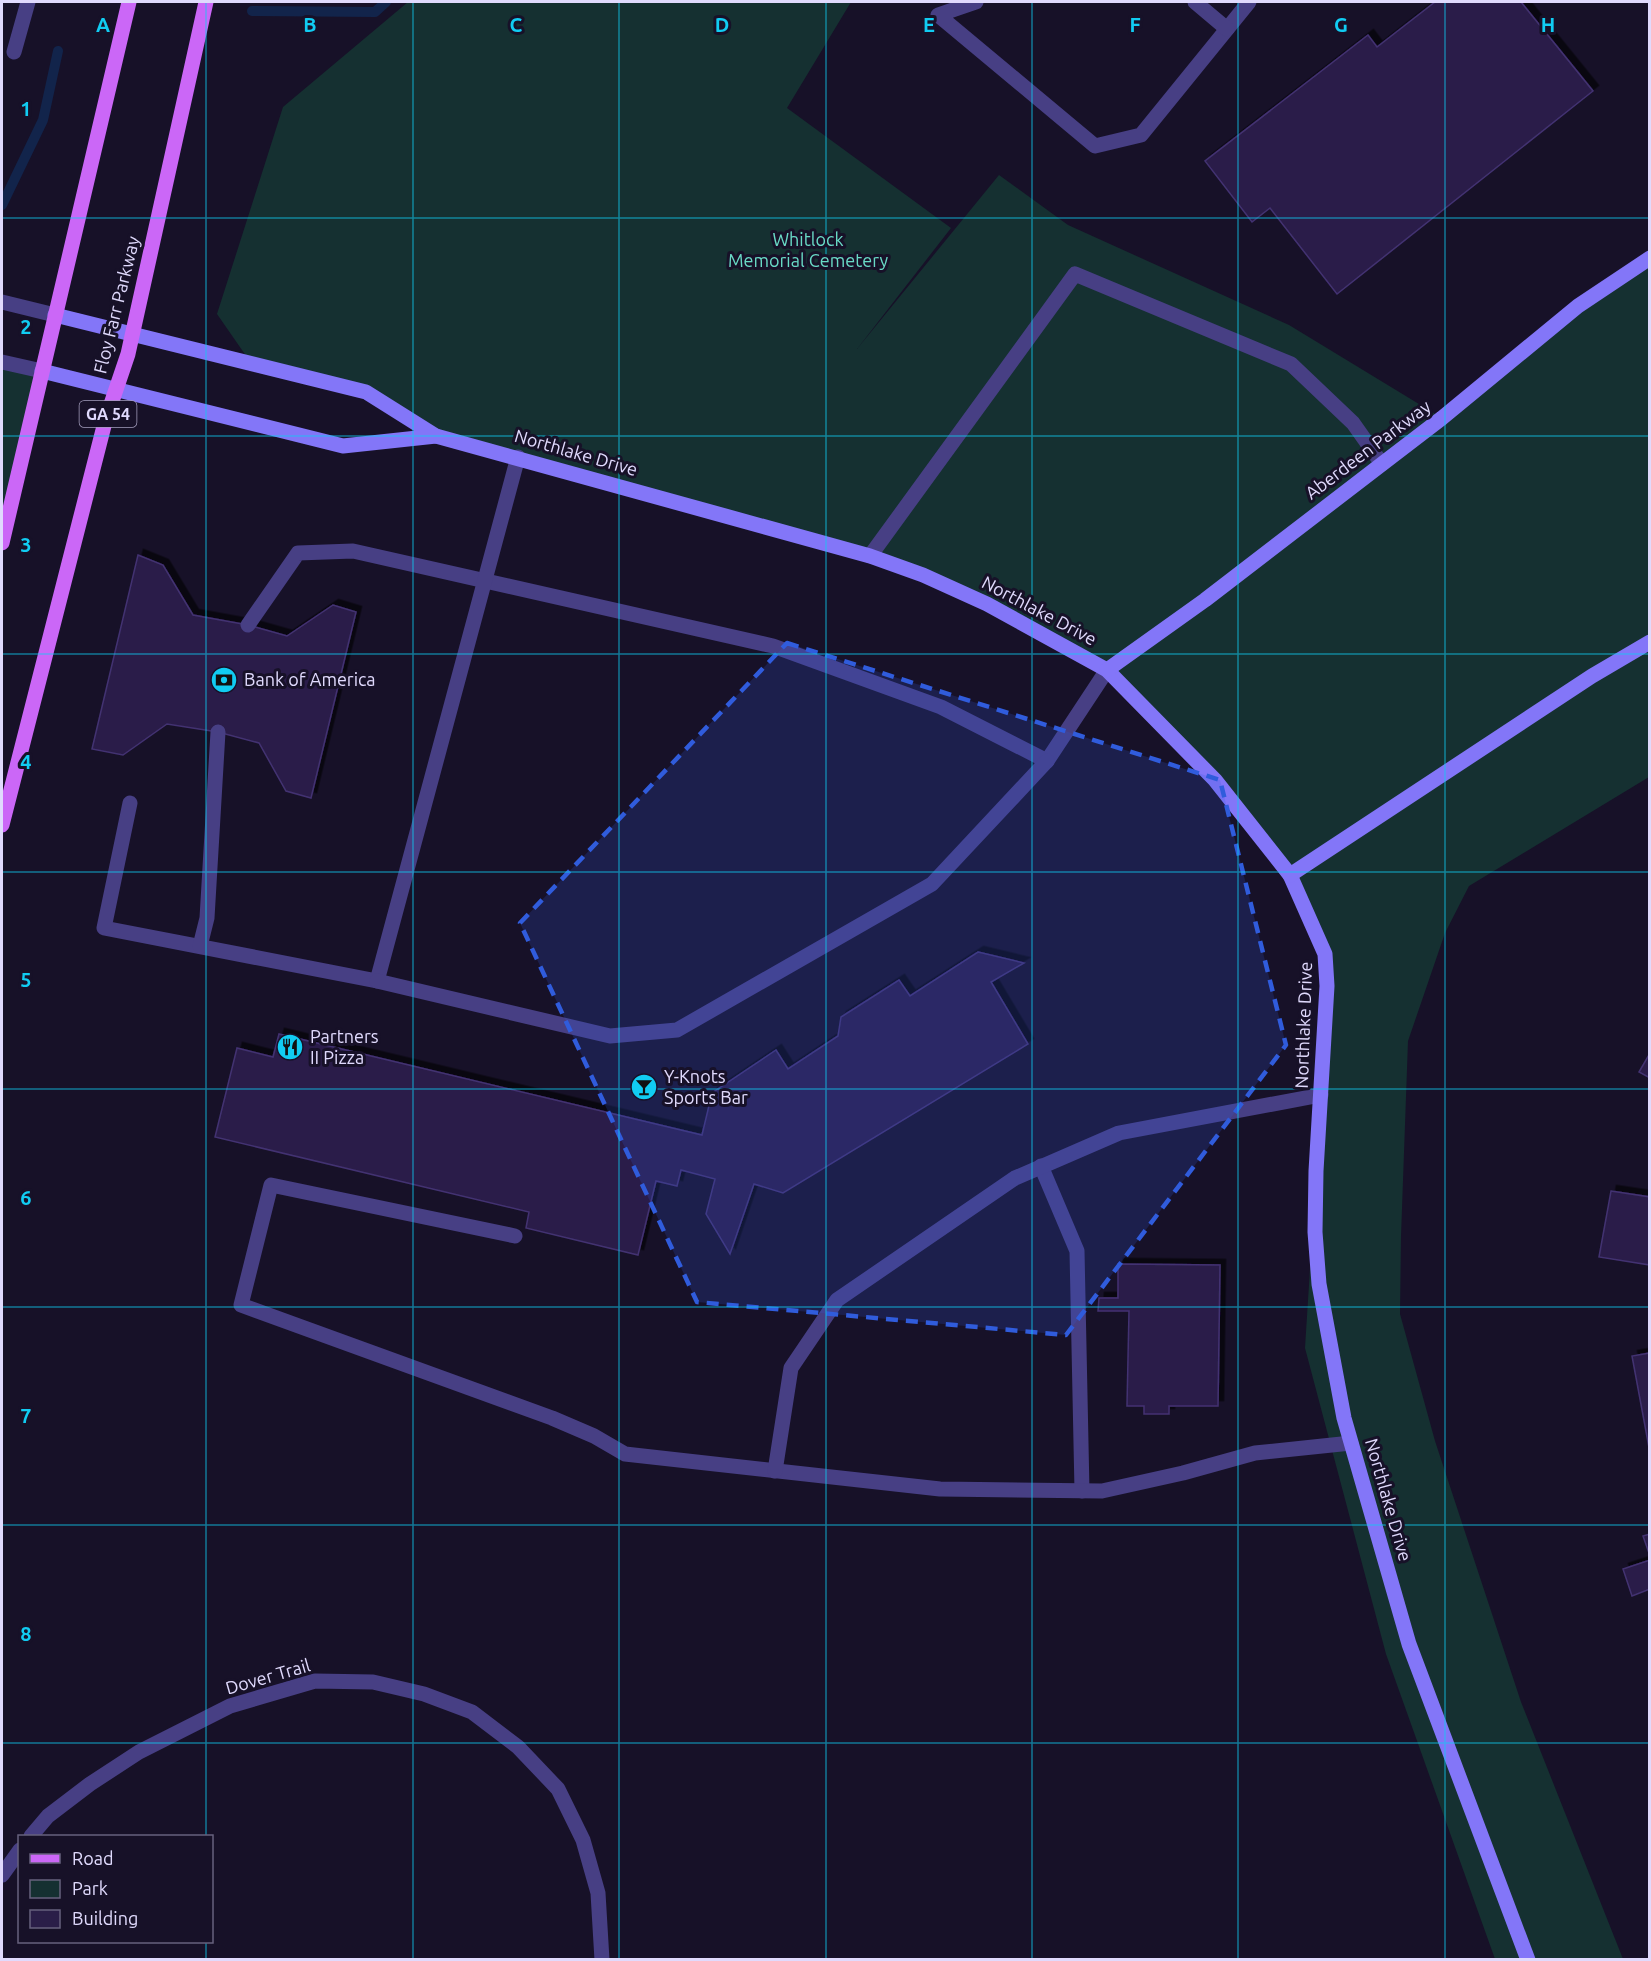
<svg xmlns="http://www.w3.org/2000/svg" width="1651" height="1961" viewBox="0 0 1651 1961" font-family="Ubuntu,sans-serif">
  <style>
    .green { fill: #153031 }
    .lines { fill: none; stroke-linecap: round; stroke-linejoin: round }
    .stream { stroke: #12244b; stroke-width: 10 }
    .building { fill: #2a1e48; stroke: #433272; stroke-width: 1.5; filter: url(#shadow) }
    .lane { stroke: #473f84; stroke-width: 15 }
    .street { stroke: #473f84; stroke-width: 15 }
    .secondary { stroke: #8376f8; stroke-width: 15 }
    .primary { stroke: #cb67f7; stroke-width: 15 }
    .marked { fill: #305cdc; fill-opacity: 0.2; stroke: #305cdc; stroke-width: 4.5; stroke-dasharray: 12 8; stroke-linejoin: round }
    .grid { fill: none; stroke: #11ccf2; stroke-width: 1.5; stroke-opacity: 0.55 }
    .labels { text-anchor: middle; stroke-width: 6; stroke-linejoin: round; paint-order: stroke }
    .shield { fill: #171128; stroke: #a49ebd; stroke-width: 1.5 }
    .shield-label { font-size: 16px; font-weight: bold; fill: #e0dafd }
    .park-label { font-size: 18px; fill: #69dac6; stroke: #171128 }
    .street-label { font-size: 18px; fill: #e0dafd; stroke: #171128 }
    .poi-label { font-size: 18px; fill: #e0dafd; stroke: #171128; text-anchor: start }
    .grid-label { font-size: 20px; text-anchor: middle; font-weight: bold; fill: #11ccf2; stroke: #171128; stroke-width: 6; stroke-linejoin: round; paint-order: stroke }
  </style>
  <defs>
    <filter id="shadow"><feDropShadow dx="5.5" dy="-5.5" stdDeviation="0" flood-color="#0009"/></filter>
  </defs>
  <rect width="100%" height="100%" fill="#171128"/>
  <g class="green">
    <polygon points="408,2 851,2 787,108 951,228 857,349 999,175 1068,225 1289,325 1437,415 1578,306 1649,266 1649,777 1469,886 1445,933 1408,1041 1401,1236 1400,1314 1435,1441 1521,1702 1623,1959 1495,1959 1386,1654 1305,1348 1321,1095 1325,954 1290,875 1107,670 923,575 436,436 366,392 251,363 217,314 283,107"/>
    <polygon points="2,362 42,371 2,519"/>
  </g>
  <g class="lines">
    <g class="stream">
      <polyline points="252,11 375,12 386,2"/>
      <polyline points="2,205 43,120 58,51"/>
    </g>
  </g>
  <g class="building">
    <polygon points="1435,2 1521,2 1593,91 1337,294 1270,208 1252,222 1205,161 1368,35 1377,47"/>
    <polygon points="138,555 163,565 193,615 248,625 287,636 333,605 356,612 311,798 286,791 259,743 218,732 167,724 123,755 92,749"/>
    <polygon points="978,952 1024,963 991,982 1028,1044 783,1193 754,1184 730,1254 706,1214 715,1179 681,1170 677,1186 656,1181 638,1255 526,1228 529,1212 215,1137 237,1048 273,1057 279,1034 702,1135 712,1093 776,1050 788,1069 838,1036 841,1017 899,980 910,996"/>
    <polygon points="1650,1053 1650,1078 1639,1072"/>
    <polygon points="1611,1191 1650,1197 1650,1265 1599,1257"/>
    <polygon points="1118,1264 1220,1265 1218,1406 1169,1406 1169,1414 1144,1414 1144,1406 1127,1406 1129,1311 1098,1311 1099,1298 1118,1298"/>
    <polygon points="1650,1353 1650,1453 1632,1356"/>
    <polygon points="1650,1534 1650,1556 1643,1536"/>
    <polygon points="1650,1560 1650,1589 1632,1596 1623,1569"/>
  </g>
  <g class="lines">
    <g class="lane">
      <polyline points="976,2 938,15 1095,146 1141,135 1249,2"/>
      <polyline points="1195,2 1227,29"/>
      <polyline points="14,52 28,2"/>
      <polyline points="870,556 1075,274 1291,364 1353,423 1382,464"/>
      <polyline points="248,625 298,553 353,551 773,646 941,707 1047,761 1107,670"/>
      <polyline points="130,803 104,928 377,981 518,457"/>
      <polyline points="200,946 207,918 218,732"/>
      <polyline points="377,981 610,1036 677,1030 932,884 1047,761"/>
      <polyline points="1041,1166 1077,1251 1082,1491"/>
      <polyline points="515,1236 271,1185 241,1305 552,1418 594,1436 625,1454 940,1489 1102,1491 1183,1473 1255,1453 1351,1443"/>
      <polyline points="775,1471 791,1368 837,1300 1015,1178 1119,1133 1321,1095"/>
    </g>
    <g class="street">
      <polyline points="2,302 55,315"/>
      <polyline points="2,362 42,371"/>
      <polyline points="31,1836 48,1816 90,1784 139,1752 230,1706 315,1681 373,1682 424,1694 472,1712 518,1747 558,1789 583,1840 598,1893 602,1960"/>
      <polyline points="2,1875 20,1850"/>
    </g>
    <g class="secondary">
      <polyline points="55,315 366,392 436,436 870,556 923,575 987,604 1107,670 1215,780 1290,875 1325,954 1327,986 1316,1171 1315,1232 1319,1284 1344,1418 1409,1644 1528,1960"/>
      <polyline points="42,371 343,446 436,436"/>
      <polyline points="1107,670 1205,600 1382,464 1442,418 1578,306 1650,258"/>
      <polyline points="1290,875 1592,676 1650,642"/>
    </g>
    <g class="primary">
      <polyline points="2,543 129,2"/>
      <polyline points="2,825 105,422 128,354 206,2"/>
    </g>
  </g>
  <path class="marked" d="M787,643L1220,780L1286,1045L1066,1335L697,1302L520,923Z"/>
  <path class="grid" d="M206,2V1836M413,2V1960M619,2V1960M826,2V1960M1032,2V1960M1238,2V1960M1445,2V1960M2,218H1650M2,436H1650M2,654H1650M2,872H1650M2,1089H1650M2,1307H1650M2,1525H1650M2,1743H1650M206,1942V1960"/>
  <defs>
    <symbol id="bank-disc" viewBox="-11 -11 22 22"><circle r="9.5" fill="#11ccf2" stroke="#171128"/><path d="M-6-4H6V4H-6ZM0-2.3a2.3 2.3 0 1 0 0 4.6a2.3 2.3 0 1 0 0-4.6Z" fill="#111"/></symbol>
    <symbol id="restaurant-disc" viewBox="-11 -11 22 22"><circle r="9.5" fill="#11ccf2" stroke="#171128"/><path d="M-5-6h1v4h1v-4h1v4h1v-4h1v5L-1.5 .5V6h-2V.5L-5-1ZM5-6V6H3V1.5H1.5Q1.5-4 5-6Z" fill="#111"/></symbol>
    <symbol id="bar-disc" viewBox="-11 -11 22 22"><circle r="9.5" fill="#11ccf2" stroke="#171128"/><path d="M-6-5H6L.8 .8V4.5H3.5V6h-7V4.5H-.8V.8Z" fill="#111"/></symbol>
  </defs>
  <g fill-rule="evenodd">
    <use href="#bank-disc" x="209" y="665" width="30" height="30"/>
    <use href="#restaurant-disc" x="275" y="1032" width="30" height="30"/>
    <use href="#bar-disc" x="629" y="1072" width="30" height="30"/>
  </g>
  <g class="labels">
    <rect class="shield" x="79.5" y="401" width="57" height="26" rx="4.5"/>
    <g class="shield-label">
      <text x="108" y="420">GA 54</text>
    </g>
    <g class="park-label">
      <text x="808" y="246">Whitlock<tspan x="808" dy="21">Memorial Cemetery</tspan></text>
    </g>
    <g class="street-label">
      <text transform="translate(117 305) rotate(-76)" y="6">Floy Farr Parkway</text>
      <text transform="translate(1368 450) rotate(-37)" y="6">Aberdeen Parkway</text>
      <text transform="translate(576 453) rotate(16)" y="6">Northlake Drive</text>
      <text transform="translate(1039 611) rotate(28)" y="6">Northlake Drive</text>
      <text transform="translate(1304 1025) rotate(-88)" y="6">Northlake Drive</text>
      <text transform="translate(1388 1500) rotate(74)" y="6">Northlake Drive</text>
      <text transform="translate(268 1677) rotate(-16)" y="6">Dover Trail</text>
    </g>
    <g class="poi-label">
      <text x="244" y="686">Bank of America</text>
      <text x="310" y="1043">Partners<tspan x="310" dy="21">II Pizza</tspan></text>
      <text x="664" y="1083">Y-Knots<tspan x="664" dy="21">Sports Bar</tspan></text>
    </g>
  </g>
  <g class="grid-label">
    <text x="103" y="32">A</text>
    <text x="310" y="32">B</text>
    <text x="516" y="32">C</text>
    <text x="722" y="32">D</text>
    <text x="929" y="32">E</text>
    <text x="1135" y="32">F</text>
    <text x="1341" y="32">G</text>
    <text x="1548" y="32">H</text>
    <text x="26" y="116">1</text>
    <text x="26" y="334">2</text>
    <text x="26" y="552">3</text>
    <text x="26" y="769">4</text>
    <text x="26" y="987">5</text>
    <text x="26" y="1205">6</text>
    <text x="26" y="1423">7</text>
    <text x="26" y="1641">8</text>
  </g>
  <rect width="1651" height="1961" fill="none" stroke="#e0dafd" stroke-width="6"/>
  <rect x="18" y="1835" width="195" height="108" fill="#171128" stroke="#67617d" stroke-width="1.5"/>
  <rect x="30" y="1854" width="30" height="9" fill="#cb67f7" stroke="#67617d" stroke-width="1.5"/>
  <text x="72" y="1865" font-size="18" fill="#e0dafd">Road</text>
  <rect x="30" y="1880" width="30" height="18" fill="#153031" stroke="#67617d" stroke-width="1.5"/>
  <text x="72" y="1895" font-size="18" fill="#e0dafd">Park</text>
  <rect x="30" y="1910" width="30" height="18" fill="#2a1e48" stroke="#67617d" stroke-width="1.5"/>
  <text x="72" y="1925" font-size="18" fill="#e0dafd">Building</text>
</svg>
